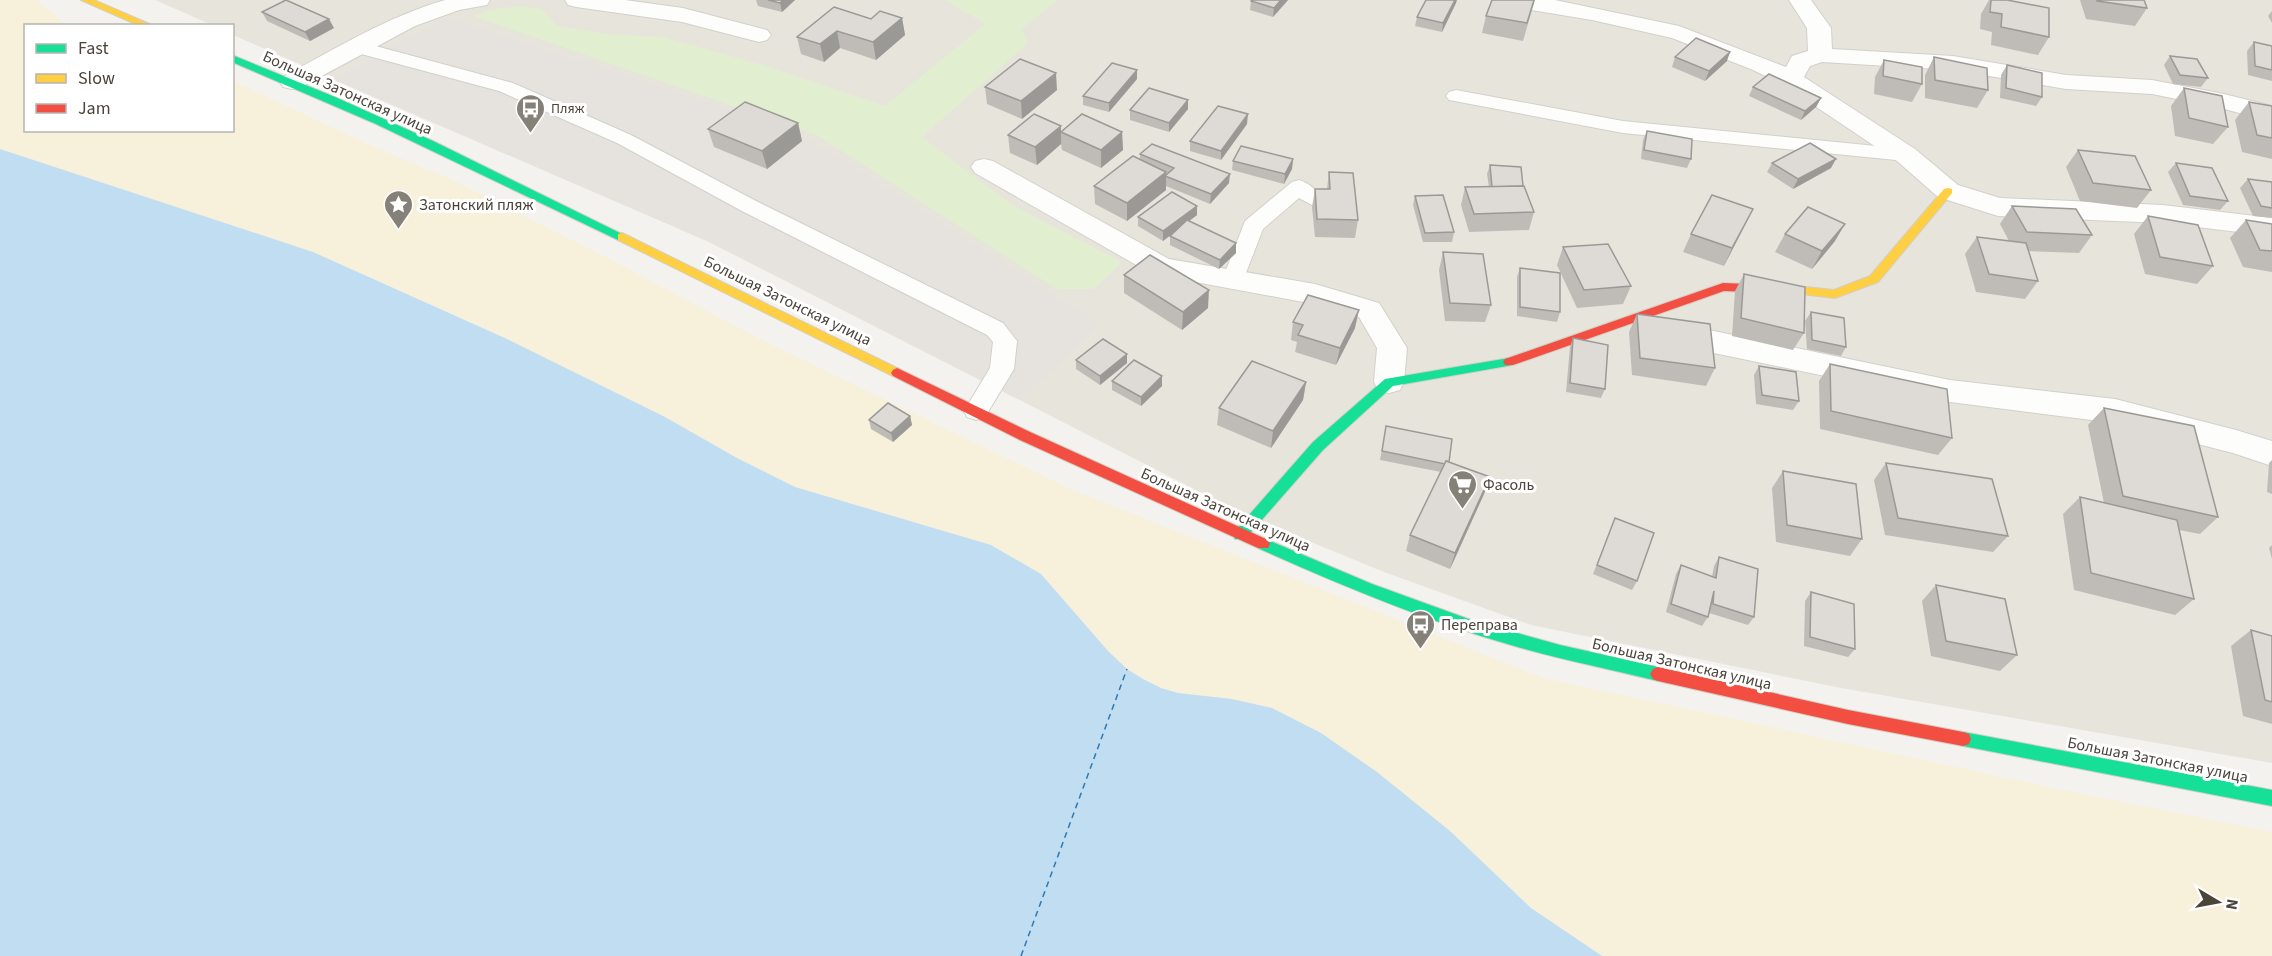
<svg xmlns="http://www.w3.org/2000/svg" width="2272" height="956" viewBox="0 0 2272 956" font-family="'Source Sans 3',sans-serif">
  <style>
    .residential { fill: #e7e4dc }
    .green { fill: #e1eecf }
    .sand { fill: #f7f0da }
    .parking { fill: #e6e3df }
    .water { fill: #c0ddf1 }
    .lines { fill: none; stroke-linecap: round; stroke-linejoin: round }
    .ferry { stroke: #2e7ab2; stroke-width: 1.5; stroke-dasharray: 6 4.5; stroke-linecap: butt }
    .lane-casing { stroke: #d2d0cb; stroke-width: 2 }
    .street-casing { stroke: #d2d0cb; stroke-width: 2 }
    .fast-casing { stroke: #d3cfc5; stroke-width: 2 }
    .slow-casing { stroke: #d3cfc5; stroke-width: 2 }
    .jam-casing { stroke: #d3cfc5; stroke-width: 2 }
    .lane { fill: #fdfdfc; fill-rule: evenodd }
    .street { fill: #fdfdfc; fill-rule: evenodd }
    .fast { fill: #16e098; fill-rule: evenodd }
    .slow { fill: #ffcf43; fill-rule: evenodd }
    .jam { fill: #f24e42; fill-rule: evenodd }
    .wall { fill: #bfbcb8 }
    .shaded-wall { fill: #9b9996 }
    .building { fill: #dedbd6; stroke: #9b9996; stroke-width: 1.5 }
    .labels { text-anchor: middle; stroke-width: 6; stroke-linejoin: round; paint-order: stroke }
    .far-poi-label { font-size: 14px; fill: #4b4439; stroke: #fff; text-anchor: start }
    .street-label { font-size: 16px; fill: #4b4439; stroke: #fff }
    .poi-label { font-size: 16px; fill: #4b4439; stroke: #fff; text-anchor: start }
  </style>
  <rect width="100%" height="100%" fill="#f4f2ee"/>
  <polygon class="residential" points="155,0 2272,0 2272,763 1841,688 1531,625 1384,572 1245,515 707,241 233,35 232,26 212,25"/>
  <path class="green" d="M945,0H1058L1021,29L1028,43L922,137L1012,205L1122,262L1094,289H1057L817,135L473,16C497,6 517,5 542,9L557,26L607,34L663,37L763,65L885,106L985,24Z"/>
  <polygon class="sand" points="0,0 37,0 66,25 26,26 26,130 232,130 233,81 368,144 457,182 621,265 758,338 1068,488 1543,678 2058,789 2272,832 2272,956 1602,956 1531,908 1450,831 1272,708 1232,699 1178,693 1161,688 1127,669 1108,651 1041,574 991,545 795,487 737,458 665,417 507,339 313,252 0,149"/>
  <polygon class="parking" points="446,16 752,117 823,147 1100,324 1021,400 707,241 332,79"/>
  <polygon class="water" points="0,149 313,252 507,339 665,417 737,458 795,487 991,545 1041,574 1108,651 1127,669 1143,679 1161,688 1178,693 1232,699 1272,708 1321,733 1377,772 1450,831 1531,908 1602,956 0,956"/>
  <g class="lines">
    <polyline class="ferry" points="1021,956 1127,669"/>
    <defs>
      <g id="lane">
        <polygon points="357,41 513,83 631,135 756,201 1003,323 1017,341 1014,369 985,417 976,420 967,417 964,411 990,368 993,342 987,335 742,211 617,143 499,91 350,51 348,47 350,43"/>
        <polygon points="1456,90 1623,121 1906,149 1913,151 1916,155 1913,159 1906,161 1623,133 1449,100 1446,96 1449,92"/>
        <path d="M1299,180C1309,183 1317,190 1322,198L1319,203L1312,205L1299,198L1263,229L1242,283L1234,286L1226,283L1223,278L1245,221L1292,182Z"/>
      </g>
      <g id="street">
        <path d="M445,0H490L487,5L459,10L415,26L301,87L292,89L283,87L280,82L283,77C336,48 387,17 445,0Z"/>
        <polygon points="565,0 625,0 683,8 767,30 771,35 767,40 759,42 682,22 576,7 568,5"/>
        <polygon points="1502,0 1555,0 1679,26 1786,67 1792,56 1808,51 1807,28 1789,0 1811,0 1831,28 1832,49 1953,56 2066,75 2152,80 2224,94 2272,106 2272,122 2221,108 2152,94 2066,89 1953,70 1822,62 1810,66 1804,77 1915,149 1958,185 2000,198 2163,205 2272,218 2272,236 2163,223 1998,216 1938,197 1897,161 1782,84 1753,70 1672,38 1592,20 1513,7 1505,5"/>
        <polygon points="984,159 993,161 1169,259 1315,284 1379,303 1407,348 1404,382 1400,390 1389,393 1378,390 1374,382 1377,348 1359,317 1314,304 1152,274 975,173 971,167 975,161"/>
        <polygon points="1667,320 1709,330 1950,380 2115,399 2236,430 2272,441 2272,466 2233,453 2115,423 1950,402 1709,352 1656,337 1652,330 1656,323"/>
      </g>
      <g id="fast">
        <polygon points="232,55 335,97 433,141 628,237 626,240 618,240 376,124 232,62"/>
        <polygon points="1509,358 1515,362 1513,365 1393,386 1323,450 1245,539 1235,539 1233,535 1235,531 1313,442 1385,379"/>
        <path d="M1263,538L1372,584L1474,621L1560,645L1658,667L1663,669L1666,674L1663,679L1658,681C1609,669 1559,659 1511,645C1424,620 1340,585 1258,548L1256,544L1258,540Z"/>
        <polygon points="1963,732 2272,790 2272,806 1963,746 1957,744 1955,739 1957,734"/>
      </g>
      <g id="slow">
        <polygon points="81,0 94,0 154,26 140,26"/>
        <polygon points="1948,188 1952,189 1952,193 1878,282 1835,298 1792,293 1790,290 1796,286 1834,290 1870,276 1944,189"/>
        <polygon points="622,233 901,370 903,373 901,376 893,376 618,240 618,234"/>
      </g>
      <g id="jam">
        <polygon points="1723,283 1796,286 1802,290 1796,294 1724,291 1513,365 1505,365 1503,362 1505,359"/>
        <polygon points="897,368 1030,432 1268,540 1270,544 1268,548 1258,548 1020,440 893,376 891,373 893,370"/>
        <polygon points="1658,667 1848,710 1963,732 1969,734 1971,739 1969,744 1963,746 1848,724 1658,681 1653,679 1650,674 1653,669"/>
      </g>
    </defs>
    <use href="#lane" class="lane-casing"/>
    <use href="#street" class="street-casing"/>
    <use href="#fast" class="fast-casing"/>
    <use href="#slow" class="slow-casing"/>
    <use href="#jam" class="jam-casing"/>
    <use href="#lane" class="lane"/>
    <use href="#street" class="street"/>
    <use href="#fast" class="fast"/>
    <use href="#slow" class="slow"/>
    <use href="#jam" class="jam"/>
  </g>
  <g class="wall">
    <polygon points="756,0 795,0 782,12 758,6"/>
    <polygon points="1288,0 1273,17 1250,10 1251,1"/>
    <polygon points="1535,0 1523,41 1482,33 1486,16"/>
    <polygon points="1989,0 2007,0 2049,37 2038,55 1991,45 1992,32 1980,29 1981,14"/>
    <polygon points="2080,0 2144,0 2147,8 2135,26 2086,19"/>
    <polygon points="1456,3 1442,32 1415,26 1417,17"/>
    <polygon points="2272,11 2272,23 2268,16"/>
    <polygon points="262,12 334,28 310,41 267,21"/>
    <polygon points="902,18 905,35 876,60 840,48 824,62 801,54 797,37"/>
    <polygon points="2254,42 2272,46 2272,81 2248,75 2247,51"/>
    <polygon points="2170,56 2208,78 2201,87 2173,84 2164,65"/>
    <polygon points="1675,57 1727,61 1705,81 1672,67"/>
    <polygon points="1934,57 1988,90 1977,108 1925,98 1925,75"/>
    <polygon points="1884,60 1922,84 1912,102 1874,94 1875,77"/>
    <polygon points="2007,65 2042,97 2036,106 2000,98 2001,75"/>
    <polygon points="1137,79 1109,112 1083,105 1083,96"/>
    <polygon points="985,87 1057,90 1022,119 987,104"/>
    <polygon points="1753,87 1821,98 1816,107 1801,120 1749,96"/>
    <polygon points="2184,88 2228,127 2213,144 2175,136 2171,106"/>
    <polygon points="1188,100 1188,109 1169,132 1130,120 1130,110"/>
    <polygon points="2249,102 2272,106 2272,159 2242,152 2235,120"/>
    <polygon points="798,123 802,141 767,169 714,147 708,129"/>
    <polygon points="1247,124 1221,160 1190,151 1190,141"/>
    <polygon points="1647,131 1691,159 1687,168 1641,159 1643,140"/>
    <polygon points="1061,132 1122,132 1123,150 1101,168 1062,150 1061,144 1037,165 1010,153 1008,135"/>
    <polygon points="2078,150 2151,190 2137,208 2080,201 2066,167"/>
    <polygon points="1140,154 1229,183 1210,204 1166,186 1166,190 1127,221 1095,204 1094,186 1140,160"/>
    <polygon points="1293,159 1292,169 1284,184 1232,170 1233,161"/>
    <polygon points="1772,163 1831,168 1793,189 1767,172"/>
    <polygon points="2176,163 2228,201 2220,210 2183,205 2168,172"/>
    <polygon points="1490,165 1523,186 1534,212 1529,230 1469,232 1461,205 1465,187 1489,187 1487,174"/>
    <polygon points="1329,172 1358,220 1355,238 1315,237 1312,207 1315,189 1327,189"/>
    <polygon points="2248,179 2272,182 2272,218 2253,216 2240,188"/>
    <polygon points="1415,196 1454,232 1452,242 1423,242 1413,205"/>
    <polygon points="1197,206 1197,215 1189,221 1236,243 1236,253 1219,269 1170,245 1170,236 1175,231 1163,241 1138,226 1138,217"/>
    <polygon points="2012,206 2092,235 2079,253 2028,251 2038,281 2025,299 1976,292 1965,254 1977,237 2009,241 2000,224"/>
    <polygon points="1753,209 1724,266 1683,252 1691,234"/>
    <polygon points="2148,216 2213,266 2197,284 2145,274 2134,234"/>
    <polygon points="2246,220 2272,224 2272,272 2243,267 2230,238"/>
    <polygon points="1785,234 1835,241 1812,269 1775,252"/>
    <polygon points="1563,247 1631,286 1623,304 1577,308 1557,265"/>
    <polygon points="1443,252 1491,305 1485,322 1445,321 1439,270"/>
    <polygon points="1520,268 1560,312 1557,322 1517,316 1517,277"/>
    <polygon points="1744,274 1804,333 1793,350 1732,336 1735,291"/>
    <polygon points="1124,275 1208,308 1182,330 1124,293"/>
    <polygon points="1811,312 1846,347 1841,356 1807,349 1805,321"/>
    <polygon points="1637,314 1715,368 1706,386 1632,375 1629,332"/>
    <polygon points="1293,322 1355,328 1336,365 1295,352 1297,342 1291,340"/>
    <polygon points="1573,338 1605,389 1601,398 1566,392 1570,347"/>
    <polygon points="1127,354 1127,363 1100,385 1076,369 1076,360"/>
    <polygon points="1830,364 1952,438 1938,455 1820,429 1819,381"/>
    <polygon points="1759,366 1799,401 1793,410 1756,404 1754,375"/>
    <polygon points="1162,376 1162,386 1141,406 1112,390 1112,381"/>
    <polygon points="1306,382 1303,400 1271,448 1217,425 1219,408"/>
    <polygon points="2104,408 2218,517 2200,534 2179,530 2194,599 2175,615 2074,590 2063,514 2080,497 2104,503 2088,425"/>
    <polygon points="910,416 912,425 893,442 871,429 869,420"/>
    <polygon points="1386,426 1449,462 1490,477 1484,494 1450,569 1406,551 1410,535 1441,472 1380,460"/>
    <polygon points="2272,460 2272,494 2267,492 2269,463"/>
    <polygon points="1886,463 2008,536 1993,552 1885,535 1874,480"/>
    <polygon points="1783,471 1862,539 1850,556 1776,542 1772,488"/>
    <polygon points="1615,518 1637,581 1632,590 1593,574"/>
    <polygon points="2272,545 2272,559 2269,548"/>
    <polygon points="1719,557 1754,617 1748,625 1709,613 1708,617 1702,626 1666,612 1676,574 1681,565 1712,577 1714,566"/>
    <polygon points="1936,585 2017,655 2000,671 1931,656 1922,601"/>
    <polygon points="1811,592 1855,649 1848,657 1804,646 1805,601"/>
    <polygon points="2251,630 2272,636 2272,724 2243,716 2231,646"/>
  </g>
  <g class="shaded-wall">
    <polygon points="783,0 795,0 782,12 780,3"/>
    <polygon points="1281,0 1288,0 1273,17 1274,8"/>
    <polygon points="1455,0 1457,0 1456,3 1442,32 1443,23"/>
    <polygon points="902,18 905,35 876,60 873,42"/>
    <polygon points="329,19 334,28 310,41 305,32"/>
    <polygon points="837,31 840,48 824,62 820,44"/>
    <polygon points="1730,52 1727,61 1705,81 1709,71"/>
    <polygon points="1137,70 1137,79 1109,112 1109,103"/>
    <polygon points="1056,73 1057,90 1022,119 1021,101"/>
    <polygon points="1821,98 1816,107 1801,120 1805,111"/>
    <polygon points="1188,100 1188,109 1169,132 1169,123"/>
    <polygon points="1248,114 1247,124 1221,160 1221,151"/>
    <polygon points="798,123 802,141 767,169 762,151"/>
    <polygon points="1061,126 1061,144 1037,165 1035,147"/>
    <polygon points="1122,132 1123,150 1101,168 1101,150"/>
    <polygon points="1293,159 1292,169 1284,184 1285,174"/>
    <polygon points="1836,159 1831,168 1793,189 1798,179"/>
    <polygon points="1166,172 1166,190 1127,221 1127,203"/>
    <polygon points="1230,174 1229,183 1210,204 1211,194"/>
    <polygon points="1197,206 1197,215 1163,241 1163,231"/>
    <polygon points="1753,209 1744,227 1724,266 1732,248"/>
    <polygon points="1845,224 1835,241 1812,269 1822,251"/>
    <polygon points="1236,243 1236,253 1219,269 1220,260"/>
    <polygon points="1209,290 1208,308 1182,330 1183,312"/>
    <polygon points="1359,310 1355,328 1336,365 1340,348"/>
    <polygon points="1127,354 1127,363 1100,385 1100,376"/>
    <polygon points="1162,376 1162,386 1141,406 1141,397"/>
    <polygon points="1306,382 1303,400 1271,448 1273,431"/>
    <polygon points="910,416 912,425 893,442 891,433"/>
    <polygon points="1490,477 1484,494 1450,569 1455,553"/>
  </g>
  <g class="building">
    <polygon points="286,0 329,19 305,32 262,12"/>
    <polygon points="768,0 783,0 780,3"/>
    <polygon points="1252,0 1281,0 1274,8 1251,1"/>
    <polygon points="1426,0 1455,0 1443,23 1417,17"/>
    <polygon points="1492,0 1534,0 1527,23 1486,16"/>
    <polygon points="1991,0 2007,0 2049,8 2049,37 2001,27 2002,14 1990,12"/>
    <polygon points="2097,0 2144,0 2147,8 2097,1"/>
    <polygon points="834,7 871,19 880,11 902,18 873,42 837,31 820,44 797,37"/>
    <polygon points="1696,38 1730,52 1709,71 1675,57"/>
    <polygon points="2254,42 2272,46 2272,70 2255,66"/>
    <polygon points="2170,56 2197,59 2208,78 2180,75"/>
    <polygon points="1934,57 1987,68 1988,90 1935,80"/>
    <polygon points="1020,59 1056,73 1021,101 985,87"/>
    <polygon points="1884,60 1922,67 1922,84 1883,76"/>
    <polygon points="1112,63 1137,70 1109,103 1083,96"/>
    <polygon points="2007,65 2042,73 2042,97 2006,88"/>
    <polygon points="1769,74 1821,98 1805,111 1753,87"/>
    <polygon points="1149,88 1188,100 1169,123 1130,110"/>
    <polygon points="2184,88 2222,96 2228,127 2189,118"/>
    <polygon points="745,102 798,123 762,151 708,129"/>
    <polygon points="2249,102 2272,106 2272,138 2257,135"/>
    <polygon points="1218,106 1248,114 1221,151 1190,141"/>
    <polygon points="1034,114 1061,126 1035,147 1008,135"/>
    <polygon points="1082,114 1122,132 1101,150 1061,132"/>
    <polygon points="1647,131 1692,139 1691,159 1644,150"/>
    <polygon points="1810,143 1836,159 1798,179 1772,163"/>
    <polygon points="1152,144 1230,174 1211,194 1165,176 1174,168 1140,154"/>
    <polygon points="1241,146 1293,159 1285,174 1233,161"/>
    <polygon points="2078,150 2135,156 2151,190 2093,183"/>
    <polygon points="1133,156 1166,172 1127,203 1094,186"/>
    <polygon points="2176,163 2212,168 2228,201 2190,196"/>
    <polygon points="1490,165 1521,167 1523,186 1492,187"/>
    <polygon points="1329,172 1353,173 1358,220 1317,219 1315,189 1330,189"/>
    <polygon points="2248,179 2272,182 2272,208 2261,206"/>
    <polygon points="1524,186 1534,212 1474,214 1465,187"/>
    <polygon points="1172,192 1197,206 1163,231 1138,217"/>
    <polygon points="1443,195 1454,232 1425,233 1415,196"/>
    <polygon points="1712,195 1753,209 1732,248 1691,234"/>
    <polygon points="2012,206 2076,209 2092,235 2027,232"/>
    <polygon points="1808,207 1845,224 1822,251 1785,234"/>
    <polygon points="2148,216 2198,225 2213,266 2160,257"/>
    <polygon points="1187,220 1236,243 1220,260 1170,236"/>
    <polygon points="2246,220 2272,224 2272,251 2260,250"/>
    <polygon points="1977,237 2026,243 2038,281 1989,274"/>
    <polygon points="1608,244 1631,286 1584,290 1563,247"/>
    <polygon points="1443,252 1483,254 1491,305 1450,303"/>
    <polygon points="1150,255 1209,290 1183,312 1124,275"/>
    <polygon points="1520,268 1560,273 1560,312 1520,307"/>
    <polygon points="1744,274 1805,287 1804,333 1741,318"/>
    <polygon points="1308,295 1359,310 1340,348 1298,335 1303,325 1293,322"/>
    <polygon points="1811,312 1844,318 1846,347 1812,340"/>
    <polygon points="1637,314 1710,324 1715,368 1640,358"/>
    <polygon points="1573,338 1608,345 1605,389 1570,383"/>
    <polygon points="1103,339 1127,354 1100,376 1076,360"/>
    <polygon points="1134,360 1162,376 1141,397 1112,381"/>
    <polygon points="1252,361 1306,382 1273,431 1219,408"/>
    <polygon points="1830,364 1947,389 1952,438 1831,411"/>
    <polygon points="1759,366 1796,372 1799,401 1762,395"/>
    <polygon points="888,403 910,416 891,433 869,420"/>
    <polygon points="2104,408 2194,426 2218,517 2123,496"/>
    <polygon points="1386,426 1452,439 1449,462 1446,461 1445,464 1382,451"/>
    <polygon points="1446,461 1490,477 1455,553 1410,535"/>
    <polygon points="1886,463 1992,479 2008,536 1898,518"/>
    <polygon points="1783,471 1856,484 1862,539 1787,525"/>
    <polygon points="2080,497 2177,520 2194,599 2091,573"/>
    <polygon points="1615,518 1654,533 1637,581 1597,565"/>
    <polygon points="1719,557 1758,569 1754,617 1713,604 1714,591 1708,617 1671,604 1681,565 1716,578"/>
    <polygon points="1936,585 2005,599 2017,655 1946,641"/>
    <polygon points="1811,592 1854,604 1855,649 1810,637"/>
    <polygon points="2251,630 2272,636 2272,702 2265,700"/>
  </g>
  <defs>
    <symbol id="bus-pin" viewBox="-11 -11 22 30"><path d="M0 17L-7.5 6A9.5 9.5 0 1 1 7.5 6Z" fill="#868178" stroke="#fff"/><path d="M-5-6H5V4H4V6H2V4H-2V6H-4V4H-5ZM-3.5-4V0h7V-4ZM-3.5 1.2v1.5H-2V1.2ZM2 1.2v1.5H3.5V1.2Z" fill="#fff"/></symbol>
    <symbol id="sight-pin" viewBox="-11 -11 22 30"><path d="M0 17L-7.5 6A9.5 9.5 0 1 1 7.5 6Z" fill="#868178" stroke="#fff"/><path d="M0-6L1.8-2.2L6-1.7L2.9 1.2L3.7 5.4L0 3.3L-3.7 5.4L-2.9 1.2L-6-1.7L-1.8-2.2Z" fill="#fff"/></symbol>
    <symbol id="supermarket-pin" viewBox="-11 -11 22 30"><path d="M0 17L-7.5 6A9.5 9.5 0 1 1 7.5 6Z" fill="#868178" stroke="#fff"/><path d="M-6-5.5h2.5l.6 2H6L4.5 2H-2.5L-4.4-4H-6ZM-1.5 3.2a1.3 1.3 0 1 0 .1 0ZM3 3.2a1.3 1.3 0 1 0 .1 0Z" fill="#fff"/></symbol>
  </defs>
  <g fill-rule="evenodd">
    <use href="#bus-pin" x="514" y="92" width="33" height="45"/>
    <use href="#sight-pin" x="382" y="188" width="33" height="45"/>
    <use href="#supermarket-pin" x="1446" y="468" width="33" height="45"/>
    <use href="#bus-pin" x="1404" y="608" width="33" height="45"/>
  </g>
  <g class="labels">
    <g class="far-poi-label">
      <text x="551" y="113">Пляж</text>
    </g>
    <g class="street-label">
      <text transform="translate(348 92) rotate(24)" y="6">Большая Затонская улица</text>
      <text transform="translate(788 300) rotate(26)" y="6">Большая Затонская улица</text>
      <text transform="translate(1226 509) rotate(24)" y="6">Большая Затонская улица</text>
      <text transform="translate(1682 663) rotate(13)" y="6">Большая Затонская улица</text>
      <text transform="translate(2158 759) rotate(11)" y="6">Большая Затонская улица</text>
    </g>
    <g class="poi-label">
      <text x="419" y="210">Затонский пляж</text>
      <text x="1483" y="490">Фасоль</text>
      <text x="1441" y="630">Переправа</text>
    </g>
  </g>
  <rect x="24" y="24" width="210" height="108" fill="#ffffff" stroke="#b7b4b0" stroke-width="1.5"/>
  <rect x="36" y="44" width="30" height="9" fill="#16e098" stroke="#b7b4b0" stroke-width="1.5"/>
  <text x="78" y="54" font-size="18" fill="#4b4439">Fast</text>
  <rect x="36" y="74" width="30" height="9" fill="#ffcf43" stroke="#b7b4b0" stroke-width="1.5"/>
  <text x="78" y="84" font-size="18" fill="#4b4439">Slow</text>
  <rect x="36" y="104" width="30" height="9" fill="#f24e42" stroke="#b7b4b0" stroke-width="1.5"/>
  <text x="78" y="114" font-size="18" fill="#4b4439">Jam</text>
  <g transform="translate(2218 902) rotate(100)" stroke="#ffffff" stroke-width="4.5" paint-order="stroke">
  <path d="M0-4.5L10 22L0 15L-10 22Z" fill="#4b4439"/>
  <text y="-9" font-size="16" font-weight="bold" text-anchor="middle" fill="#4b4439">N</text>
  </g>
</svg>
